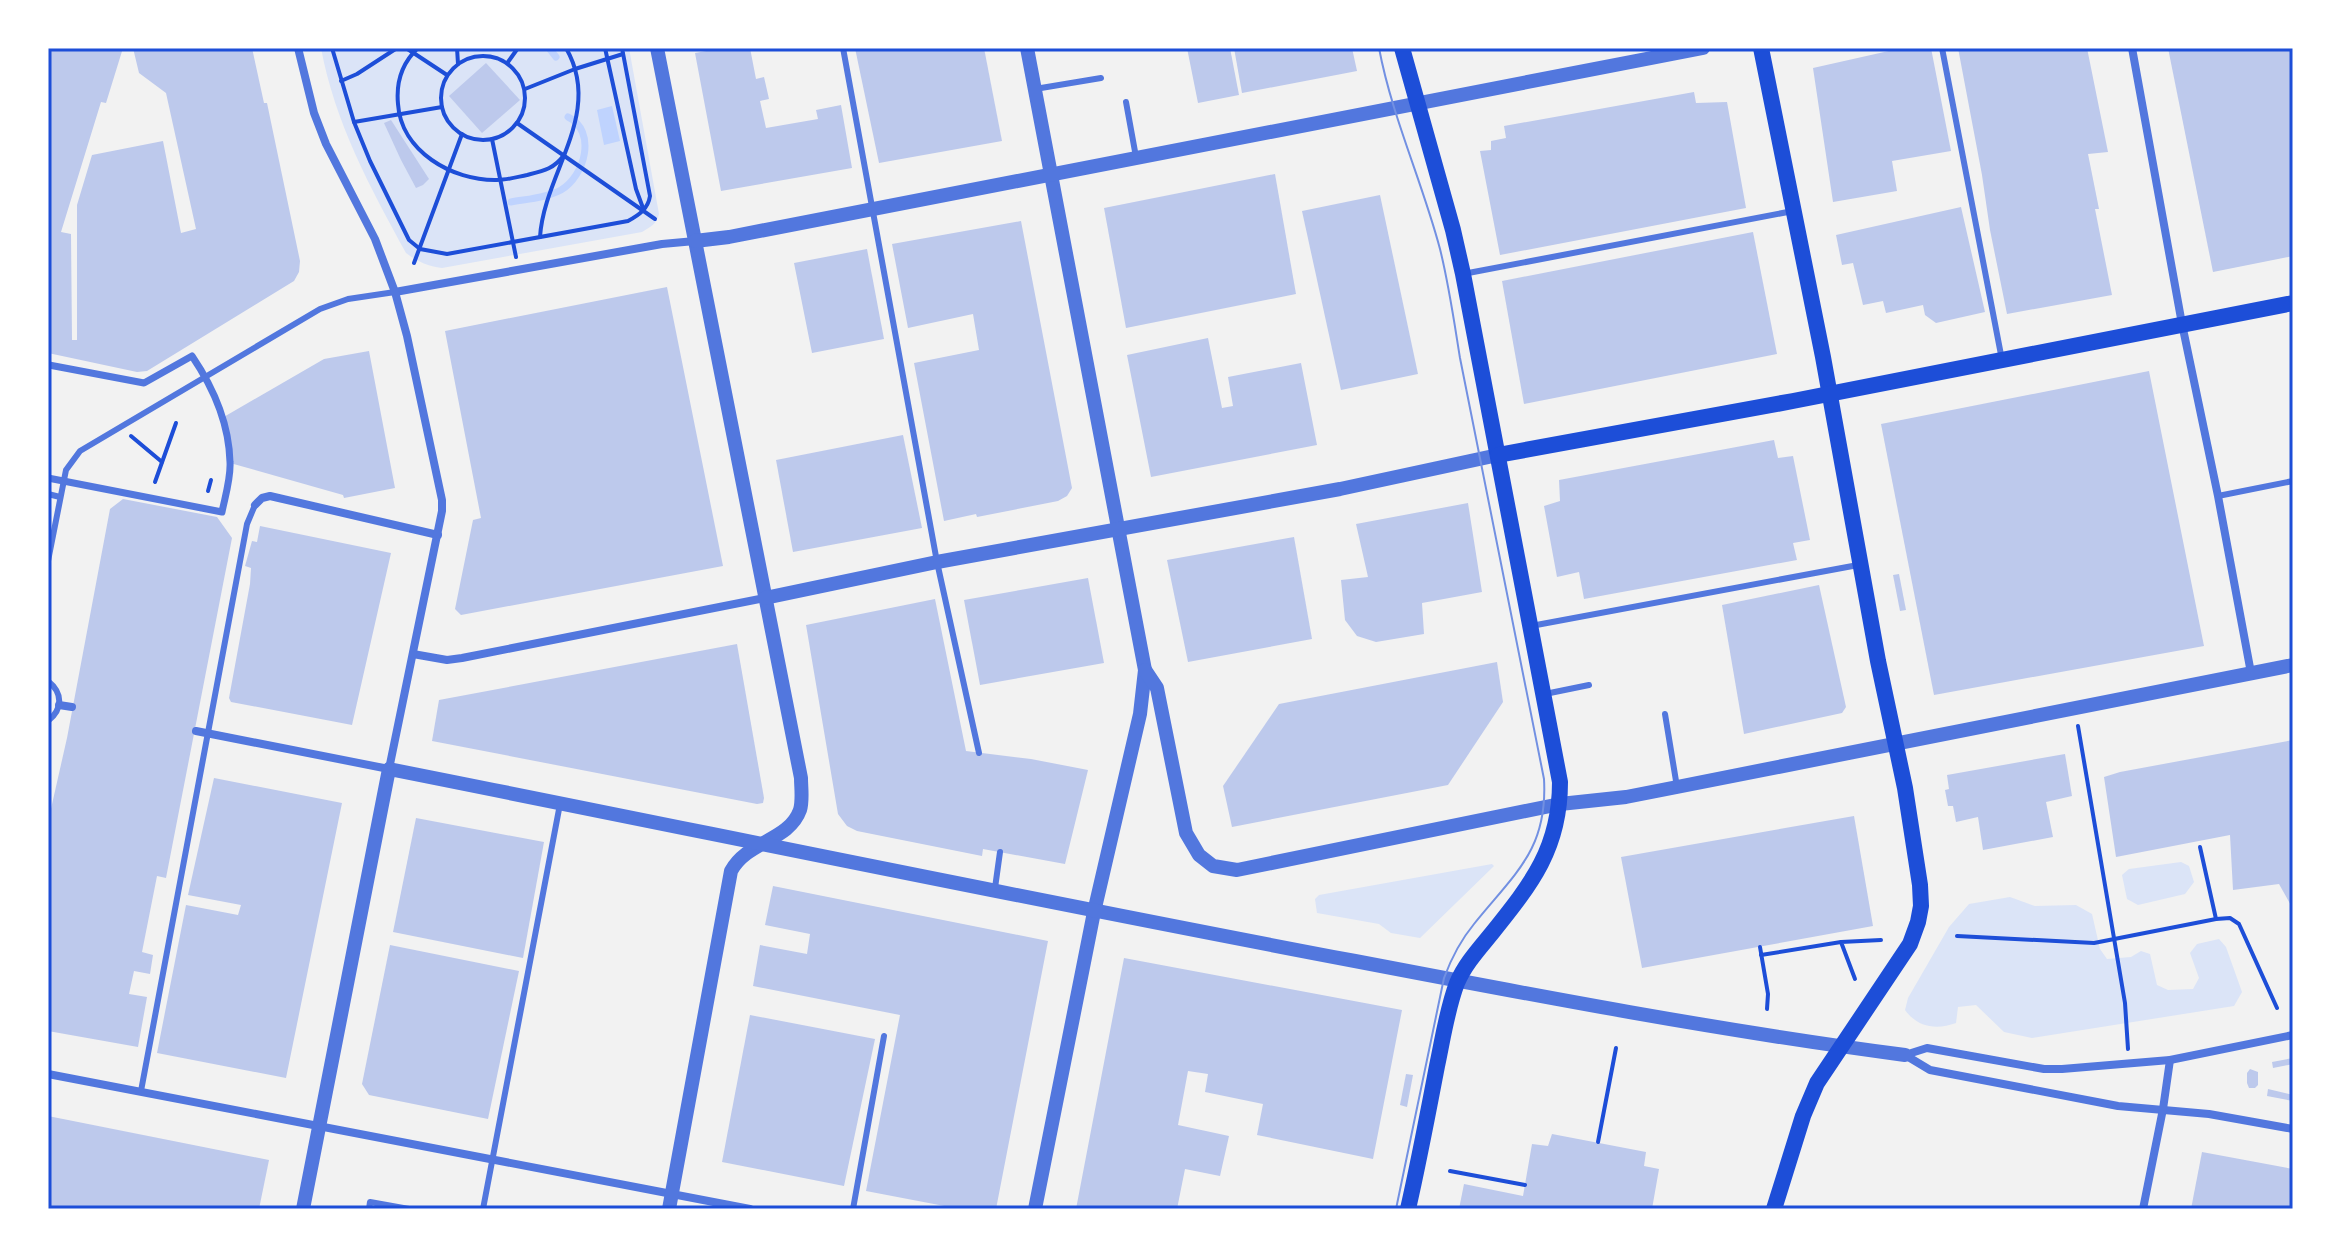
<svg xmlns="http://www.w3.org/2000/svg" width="2341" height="1257" viewBox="0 0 2341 1257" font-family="'Crimson Pro',serif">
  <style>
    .green { fill: #dbe4f7 }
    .water { fill: #bfd3fe }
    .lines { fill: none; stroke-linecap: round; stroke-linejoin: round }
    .stream { stroke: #bfd3fe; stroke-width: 7 }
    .building { fill: #bdc9ec }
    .path { stroke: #1d4ed8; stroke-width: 4 }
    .service { stroke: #5277de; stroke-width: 6 }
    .pedestrian { stroke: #5277de; stroke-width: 7 }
    .minor { stroke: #5277de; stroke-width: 8 }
    .tertiary { stroke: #5277de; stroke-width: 14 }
    .secondary { stroke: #1d4ed8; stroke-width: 16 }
    .tram { stroke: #7290e2; stroke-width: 2 }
    .neatline { fill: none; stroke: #1d4ed8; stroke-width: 3 }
  </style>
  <rect width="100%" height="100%" fill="#f2f2f2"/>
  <g class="green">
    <path d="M321,48H629L659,214C657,224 650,227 642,232L442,268C428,266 418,262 406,253C370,187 335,123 321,48Z"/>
    <polygon points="2181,862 2189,866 2194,882 2185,894 2138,905 2127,899 2122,875 2129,869"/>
    <polygon points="1492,864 1494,866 1420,938 1391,933 1379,924 1317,913 1315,899 1319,895"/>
    <path d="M2010,897L2035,906L2076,905L2092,914L2100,949L2107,959L2131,957L2141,951L2150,954L2157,985L2168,990L2193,989L2199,978L2190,953L2197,944L2219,939L2226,947L2242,992L2234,1006L2032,1038L2004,1032L1976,1005L1958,1007L1956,1023C1937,1030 1918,1028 1905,1010L1908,998L1949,927L1969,904Z"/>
  </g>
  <polygon class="water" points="612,106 620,141 604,145 597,110"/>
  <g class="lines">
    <g class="stream">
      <polyline points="549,48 556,57"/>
      <path d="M511,202C527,199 546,198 561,190C585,176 597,131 568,117"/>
    </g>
  </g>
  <g class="building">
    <polygon points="48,48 123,48 106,103 101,102 61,232 71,234 72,340 77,340 77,205 92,155 163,141 181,233 196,229 166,93 139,73 133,48 252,48 264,103 267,103 300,261 299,272 294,281 147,371 137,372 48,353"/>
    <polygon points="723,48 750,48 756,79 764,77 769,99 760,101 766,128 818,119 816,110 841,105 852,168 721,191 695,53"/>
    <polygon points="855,48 984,48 1002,141 879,163"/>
    <polygon points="1187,48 1230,48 1239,95 1198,103"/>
    <polygon points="1234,48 1352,48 1357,71 1242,93"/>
    <polygon points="1902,48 1931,48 1951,151 1892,161 1897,191 1833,202 1813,68"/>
    <polygon points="1958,48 2087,48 2108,152 2088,154 2099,209 2095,209 2112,295 2007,314 1990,230 1982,175"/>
    <polygon points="2168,48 2293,48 2293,256 2213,272"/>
    <polygon points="486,63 520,100 482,133 449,96"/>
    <polygon points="1694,92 1696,103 1727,102 1746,208 1500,255 1480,151 1491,150 1491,141 1506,138 1504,126"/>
    <polygon points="391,120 429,179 423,185 416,188 401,160 384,123"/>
    <polygon points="1275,174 1296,294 1126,328 1104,208"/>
    <polygon points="1380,195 1418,374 1341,390 1302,211"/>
    <polygon points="1961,207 1985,312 1936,323 1925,315 1923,305 1886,313 1883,301 1863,305 1853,263 1842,265 1836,235"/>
    <polygon points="1021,221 1072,488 1067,496 1058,501 977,517 976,514 944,521 914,363 979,350 973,314 908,328 892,244"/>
    <polygon points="1753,232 1777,354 1524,404 1502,281"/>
    <polygon points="867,249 884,339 812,353 794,263"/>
    <polygon points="667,287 723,566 461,615 455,609 473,520 481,518 445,331"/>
    <polygon points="1208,338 1222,408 1233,406 1228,377 1301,363 1317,445 1151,477 1127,355"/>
    <polygon points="369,351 395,488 344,498 343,495 230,463 222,418 324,359"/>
    <polygon points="2149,371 2204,646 1934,695 1881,424"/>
    <polygon points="903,435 922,528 793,552 776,460"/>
    <polygon points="1774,440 1778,458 1793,456 1810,540 1793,543 1797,560 1584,599 1579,572 1557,577 1544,506 1560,501 1559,480"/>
    <polygon points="123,499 217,517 232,538 166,878 157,876 142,952 153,955 150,974 134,971 129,994 147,997 138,1047 48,1031 48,822 67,738 110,509"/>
    <polygon points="1468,503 1482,592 1422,603 1424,634 1376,642 1357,636 1345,620 1341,580 1368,577 1356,524"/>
    <polygon points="260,526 391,553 352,725 231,702 229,698 250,584 251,568 245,566 252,541 257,542"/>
    <polygon points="1294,537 1312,639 1188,662 1167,560"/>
    <polygon points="1899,574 1906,610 1900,611 1893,575"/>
    <polygon points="1088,578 1104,663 980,685 964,600"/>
    <polygon points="1819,585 1846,707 1842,713 1744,734 1722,605"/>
    <polygon points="935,599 966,751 1031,759 1088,770 1065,864 983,849 982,856 857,831 847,826 838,814 806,625"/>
    <polygon points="737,644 764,798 763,803 757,804 432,741 439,700"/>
    <polygon points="1497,662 1503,702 1448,785 1232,827 1223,786 1279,704"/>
    <polygon points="2293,740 2293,909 2279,884 2233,890 2230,835 2116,857 2104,777 2120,772"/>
    <polygon points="2065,754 2072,796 2046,802 2053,837 1983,850 1978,817 1956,822 1953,806 1948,806 1945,790 1949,789 1947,775"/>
    <polygon points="214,778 342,803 286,1078 157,1053 186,905 238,915 241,905 188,895"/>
    <polygon points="1854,816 1873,926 1642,968 1621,857"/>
    <polygon points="416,818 544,842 523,958 393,932"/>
    <polygon points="773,886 1048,941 996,1209 960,1209 866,1191 900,1015 753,986 760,945 807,954 810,934 765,925"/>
    <polygon points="390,945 519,971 488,1119 369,1095 362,1084"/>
    <polygon points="1124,958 1402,1010 1373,1159 1257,1135 1263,1104 1205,1092 1208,1074 1188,1071 1178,1125 1229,1136 1220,1176 1185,1169 1177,1209 1076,1209"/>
    <polygon points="750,1015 875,1039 844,1186 722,1162"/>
    <polygon points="2293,1058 2293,1064 2273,1068 2272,1062"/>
    <polygon points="2250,1069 2258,1072 2258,1085 2255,1088 2249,1088 2247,1083 2247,1073"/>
    <polygon points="1406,1074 1413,1075 1407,1107 1400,1105"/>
    <polygon points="2268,1089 2293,1095 2293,1101 2267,1096"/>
    <polygon points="48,1116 269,1160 259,1209 48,1209"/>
    <polygon points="1552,1134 1646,1152 1644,1166 1659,1169 1652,1209 1459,1209 1464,1184 1523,1196 1532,1144 1548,1146"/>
    <polygon points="2202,1152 2293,1169 2293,1209 2191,1209"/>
  </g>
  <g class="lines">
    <g class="path">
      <path d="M332,48L354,122L370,161L409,240L420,249L447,254L628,221C639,215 648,209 650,196L622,48"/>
      <polyline points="406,48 447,75"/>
      <path d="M418,48C402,63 396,83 398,104C401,151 452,181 497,180C507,180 517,177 527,175C543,171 554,169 564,155"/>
      <polyline points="457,48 458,64"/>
      <polyline points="605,48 636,189 643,208"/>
      <circle cx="483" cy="98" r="42"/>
      <polyline points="508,62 518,48"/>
      <polyline points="341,81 357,74 397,48"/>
      <polyline points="525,89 575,69 623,54"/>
      <polyline points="354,122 442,107"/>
      <polyline points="517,123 655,219"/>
      <polyline points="492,139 516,257"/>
      <path d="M540,237C544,172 604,114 566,48"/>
      <polyline points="414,263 462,134"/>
      <polyline points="131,436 162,462"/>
      <polyline points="155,482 176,423"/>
      <polyline points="208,491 211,480"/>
      <polyline points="2078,726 2125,1003 2128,1049"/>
      <polyline points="2200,847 2216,919"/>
      <polyline points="1957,936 2094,943 2216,919 2230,918 2239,924 2277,1008"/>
      <polyline points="1760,947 1768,994 1767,1009"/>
      <polyline points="1761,955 1841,942"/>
      <polyline points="1855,979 1841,942 1881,940"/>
      <polyline points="1598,1142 1616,1048"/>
      <polyline points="1450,1171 1525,1185"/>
    </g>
    <g class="service">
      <polyline points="843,48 937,562 979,753"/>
      <polyline points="1942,48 2002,360"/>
      <polyline points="1035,89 1101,78"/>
      <polyline points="1126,102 1136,157"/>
      <polyline points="1463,274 1793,211"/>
      <polyline points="48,494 60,497"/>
      <polyline points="2218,496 2293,481"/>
      <polyline points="48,561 66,470 80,451 320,309 348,299 395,292"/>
      <polyline points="1531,626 1858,565"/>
      <path d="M48,681C63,693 63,709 48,721"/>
      <polyline points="1545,694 1589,685"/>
      <polyline points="1665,714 1677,787"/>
      <polyline points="995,888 1000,852"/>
      <polyline points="141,1091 247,524 255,505"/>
      <polyline points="369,1209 370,1202 409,1209"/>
      <polyline points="483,1209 560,804"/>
      <polyline points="853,1209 884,1036"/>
    </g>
    <path class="pedestrian" d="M48,367L49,365L144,383L192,356C213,387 229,424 230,462C231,478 225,497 222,512L48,478"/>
    <g class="minor">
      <polyline points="2132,48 2182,324 2218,496 2251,673"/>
      <polyline points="395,292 662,244 695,241"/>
      <polyline points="255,505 262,498 270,496 438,535"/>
      <polyline points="413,654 447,660 462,658 765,598"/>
      <polyline points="59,705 72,707"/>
      <polyline points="196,731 389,769 442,511 442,500 407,336 395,292 375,239 326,144 314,113 298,48"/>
      <polyline points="1905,1055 1930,1070 2118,1106 2209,1114 2293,1129"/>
      <polyline points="1905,1055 1927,1048 2044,1069 2062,1069 2170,1060 2293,1035"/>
      <polyline points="48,1074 750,1209"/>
      <polyline points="2143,1209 2163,1109 2170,1060"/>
    </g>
    <g class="tertiary">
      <path d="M657,48L801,778C801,788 803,800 800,810C789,841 747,841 731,871L669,1209"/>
      <polyline points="1027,48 1145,670 1140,714 1094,912 1035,1209"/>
      <polyline points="695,241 729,237 1703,48"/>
      <polyline points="765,598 937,562 1340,489 1498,455"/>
      <polyline points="1145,670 1157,688 1186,833 1199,855 1213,866 1237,870 1560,804 1626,797 1677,787 2293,665"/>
      <path d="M303,1209L389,769C711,833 1032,900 1355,961C1538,996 1721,1031 1905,1055"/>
    </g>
    <g class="secondary">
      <path d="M1402,48L1453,230L1463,274L1560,782C1560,848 1532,883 1492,933C1479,949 1465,964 1457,983C1447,1009 1443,1038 1437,1066C1428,1113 1419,1161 1408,1209"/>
      <polyline points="1761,48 1823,357 1878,661 1905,788 1920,885 1921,906 1918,922 1910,944 1817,1083 1803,1116 1774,1209"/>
      <polyline points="1498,455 1793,401 2293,303"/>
    </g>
    <path class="tram" d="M1379,48C1392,117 1422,181 1440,249C1449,285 1454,321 1460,358L1544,779C1548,850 1514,874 1474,924C1460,941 1451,959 1444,978L1396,1209"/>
  </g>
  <rect width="2341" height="1257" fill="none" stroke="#ffffff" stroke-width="100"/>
  <rect x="50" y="50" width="2241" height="1157" class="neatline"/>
</svg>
